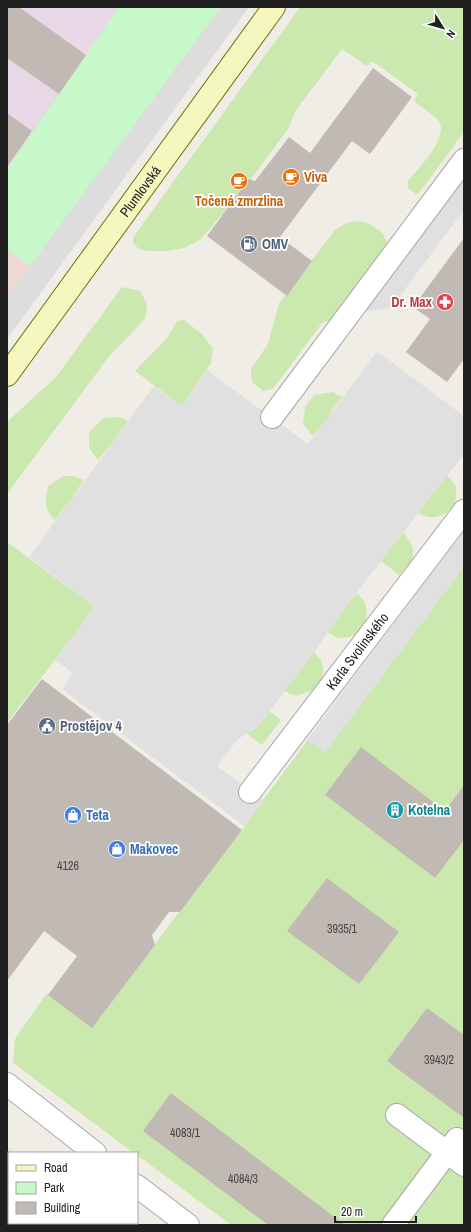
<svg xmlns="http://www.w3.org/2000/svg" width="471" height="1232" viewBox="0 0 471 1232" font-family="'Archivo Narrow',sans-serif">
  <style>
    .residential { fill: #dedddd }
    .commercial { fill: #f0d8d7 }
    .industrial { fill: #e9d9e6 }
    .grass { fill: #cbe9af }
    .park { fill: #c6f8ca }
    .parking { fill: #e0e0e0 }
    .building { fill: #c1b9b3 }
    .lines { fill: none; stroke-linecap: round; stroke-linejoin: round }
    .minor-casing { stroke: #a7a7a7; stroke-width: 24 }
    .secondary-casing { stroke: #6a7608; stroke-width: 24 }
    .minor { stroke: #fff; stroke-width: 22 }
    .secondary { stroke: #f5f8be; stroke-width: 22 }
    .labels { text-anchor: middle; stroke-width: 3.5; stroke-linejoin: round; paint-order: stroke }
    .number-label { font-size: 12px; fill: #484645 }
    .food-label { font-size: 14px; font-weight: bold; fill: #c56008; stroke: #fff; text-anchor: start }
    .street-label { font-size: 14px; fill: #202020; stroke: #fff }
    .service-label { font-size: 14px; font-weight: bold; fill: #4e5e75; stroke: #fff; text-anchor: start }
    .health-label { font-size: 14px; font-weight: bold; fill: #be3a42; stroke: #fff; text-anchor: end }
    .culture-label { font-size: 14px; font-weight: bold; fill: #0d838f; stroke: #fff; text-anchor: start }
    .shop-label { font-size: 14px; font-weight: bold; fill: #366cbe; stroke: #fff; text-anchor: start }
  </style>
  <rect width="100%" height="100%" fill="#f0ede7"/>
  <g class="residential">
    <polygon points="7,7 249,7 7,339"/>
    <polygon points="26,1223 116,1223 119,1225 25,1225"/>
  </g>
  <polygon class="commercial" points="7,250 30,266 7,297"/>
  <g class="industrial">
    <polygon points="7,7 119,7 18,151 7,143"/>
    <polygon points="7,1147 15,1153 9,1153 9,1223 26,1223 25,1225 7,1225"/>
  </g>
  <g class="grass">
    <path d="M300,7H464V132L419,193L416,194L408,188V181C418,169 451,136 438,120C432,114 421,107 414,101L418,94L375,63L371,62L367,66L342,49L296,110L288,129L249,182L209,230L198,241L184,248L168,251H148L139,249L135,245L133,241L134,236Z"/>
    <path d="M359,221C371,224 385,230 387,244L330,320L322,323L273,389L263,391L254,384L251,377V369L268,344L279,303L335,230L346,223Z"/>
    <polygon points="122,287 140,291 147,304 145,319 110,355 7,494 7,422 56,377"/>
    <path d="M184,320L203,335L213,349L211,363L187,398L391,548L403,532C409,539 416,549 412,559C409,565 403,570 399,575L381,561L384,558L135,371L167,338L177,321Z"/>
    <path d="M333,392L342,397L330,413L434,490L446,474L456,486C456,491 457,498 455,502C449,517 430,521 418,513L326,420L313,436L303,424L305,407L314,395Z"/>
    <path d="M121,417L128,421L116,438L344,609L357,593L364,601L367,611L365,623L359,632L349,637L337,638L327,632L340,616L111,444L98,460C88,448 89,447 89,432L104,418Z"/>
    <path d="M64,476H74L84,480L73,496L302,668L314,652L321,660L323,669L322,681L316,689L296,696L284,691L296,675L68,503L55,520C43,508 45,501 48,486Z"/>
    <polygon points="464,532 464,1225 231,1225 137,1155 137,1153 134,1153 13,1063 15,1039 47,993 92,1026 242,830 263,800"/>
    <polygon points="7,542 95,607 7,723"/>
    <polygon points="202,700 257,727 269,711 281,720 262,745"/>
  </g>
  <polygon class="park" points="119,7 221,7 30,266 7,250 7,167 8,168"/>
  <g class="parking">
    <polygon points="464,160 464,210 391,308 350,313"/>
    <polygon points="377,351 464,416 464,454 344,609 314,652 258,727 238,739 217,766 263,800 244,826 62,689 73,673 55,660 95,607 29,557 154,386 181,406 207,370 308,444"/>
    <polygon points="464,530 464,567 325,753 307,740"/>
  </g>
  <g class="building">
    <polygon points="7,7 19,7 86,55 59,94 7,58"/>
    <polygon points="373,68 412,97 370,154 352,141 280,237 312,261 287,296 207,236 249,179 255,181 289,137 310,153"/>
    <polygon points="7,113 32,131 7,167"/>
    <polygon points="464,238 464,359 447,382 406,352 430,319 413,307"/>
    <polygon points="42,679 242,830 180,912 169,912 161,923 152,935 155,945 92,1028 48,995 77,956 44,931 7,981 7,725"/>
    <polygon points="361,747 445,811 464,785 464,840 435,878 325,795"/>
    <polygon points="327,878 399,932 359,984 287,931"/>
    <polygon points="427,1008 464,1035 464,1118 387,1061"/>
    <polygon points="171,1093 345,1225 268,1225 143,1131"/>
  </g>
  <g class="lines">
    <defs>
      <g id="minor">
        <polyline points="272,417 464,160"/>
        <path id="s1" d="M250,792L464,511"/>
        <polyline points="7,1084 95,1153"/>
        <polyline points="397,1115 464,1165"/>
        <polyline points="137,1186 188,1225"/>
        <polyline points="393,1225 457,1139"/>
      </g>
      <g id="secondary">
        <path id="s2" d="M7,375L274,7"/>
      </g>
    </defs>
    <use href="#minor" class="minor-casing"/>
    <use href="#secondary" class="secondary-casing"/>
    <use href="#minor" class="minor"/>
    <use href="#secondary" class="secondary"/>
  </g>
  <defs>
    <symbol id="cafe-disc" viewBox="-11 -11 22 22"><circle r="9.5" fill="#e8710a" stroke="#fff"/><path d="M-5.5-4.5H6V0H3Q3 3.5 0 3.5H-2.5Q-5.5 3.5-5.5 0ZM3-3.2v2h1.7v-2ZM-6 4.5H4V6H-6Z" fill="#fff"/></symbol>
    <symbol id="fuel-disc" viewBox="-11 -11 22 22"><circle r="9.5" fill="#5c6f8a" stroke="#fff"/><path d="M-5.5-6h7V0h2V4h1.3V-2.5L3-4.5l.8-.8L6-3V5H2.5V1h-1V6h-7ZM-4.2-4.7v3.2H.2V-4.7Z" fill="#fff"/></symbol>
    <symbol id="pharmacy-disc" viewBox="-11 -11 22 22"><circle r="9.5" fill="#e0444e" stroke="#fff"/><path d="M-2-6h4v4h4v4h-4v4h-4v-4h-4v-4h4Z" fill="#fff"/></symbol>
    <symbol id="civic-disc" viewBox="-11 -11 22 22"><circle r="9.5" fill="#5c6f8a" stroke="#fff"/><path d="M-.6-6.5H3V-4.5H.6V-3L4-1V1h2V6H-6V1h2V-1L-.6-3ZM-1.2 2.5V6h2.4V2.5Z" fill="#fff"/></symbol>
    <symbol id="building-disc" viewBox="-11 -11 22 22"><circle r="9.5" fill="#0f9aa8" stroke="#fff"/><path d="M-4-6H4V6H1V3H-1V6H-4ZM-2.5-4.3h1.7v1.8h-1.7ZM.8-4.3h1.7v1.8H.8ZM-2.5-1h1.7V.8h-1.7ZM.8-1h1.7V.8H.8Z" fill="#fff"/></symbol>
    <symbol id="shop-disc" viewBox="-11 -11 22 22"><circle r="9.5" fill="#3f7fe0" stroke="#fff"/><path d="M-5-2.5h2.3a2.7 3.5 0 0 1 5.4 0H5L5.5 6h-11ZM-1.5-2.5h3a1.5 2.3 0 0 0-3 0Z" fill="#fff"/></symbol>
  </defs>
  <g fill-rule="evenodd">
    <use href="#cafe-disc" x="281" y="167" width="20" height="20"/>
    <use href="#cafe-disc" x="229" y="171" width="20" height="20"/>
    <use href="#fuel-disc" x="239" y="234" width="20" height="20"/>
    <use href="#pharmacy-disc" x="435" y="292" width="20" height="20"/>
    <use href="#civic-disc" x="37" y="716" width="20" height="20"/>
    <use href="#building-disc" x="385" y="800" width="20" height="20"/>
    <use href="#shop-disc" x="63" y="805" width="20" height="20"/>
    <use href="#shop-disc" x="107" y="839" width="20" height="20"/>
  </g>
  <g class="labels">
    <g class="number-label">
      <text x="68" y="870">4126</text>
      <text x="342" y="933">3935/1</text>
      <text x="439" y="1064">3943/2</text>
      <text x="185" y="1137">4083/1</text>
      <text x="243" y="1183">4084/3</text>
    </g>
    <g class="food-label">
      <text x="304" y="182">Viva</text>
      <text x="239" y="206" text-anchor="middle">Točená zmrzlina</text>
    </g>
    <g class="street-label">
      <text dy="5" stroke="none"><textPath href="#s2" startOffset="227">Plumlovská</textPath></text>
      <text dy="5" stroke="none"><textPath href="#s1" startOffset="177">Karla Svolinského</textPath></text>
    </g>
    <g class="service-label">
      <text x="262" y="249">OMV</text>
      <text x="60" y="731">Prostějov 4</text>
    </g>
    <g class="health-label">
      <text x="432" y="307">Dr. Max</text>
    </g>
    <g class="culture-label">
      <text x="408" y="815">Kotelna</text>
    </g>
    <g class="shop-label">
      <text x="86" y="820">Teta</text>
      <text x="130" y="854">Makovec</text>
    </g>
  </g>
  <rect width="471" height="1232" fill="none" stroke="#202020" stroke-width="16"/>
  <rect x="8" y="1152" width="130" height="72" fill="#ffffff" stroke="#a6a6a6"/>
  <rect x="16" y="1165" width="20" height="6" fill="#f5f8be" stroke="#a6a6a6"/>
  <text x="44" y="1172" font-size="12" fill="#202020">Road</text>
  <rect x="16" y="1182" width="20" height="12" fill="#c6f8ca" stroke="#a6a6a6"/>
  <text x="44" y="1192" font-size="12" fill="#202020">Park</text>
  <rect x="16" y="1202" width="20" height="12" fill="#c1b9b3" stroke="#a6a6a6"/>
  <text x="44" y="1212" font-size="12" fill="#202020">Building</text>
  <g transform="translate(443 28) rotate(127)" stroke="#ffffff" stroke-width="3" paint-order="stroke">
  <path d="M0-3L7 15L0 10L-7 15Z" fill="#202020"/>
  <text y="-6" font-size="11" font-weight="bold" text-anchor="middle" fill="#202020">N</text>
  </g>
  <path d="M335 1216v6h81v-6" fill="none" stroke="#202020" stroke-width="2"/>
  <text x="341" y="1216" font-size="12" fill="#202020" stroke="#ffffff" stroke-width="3" paint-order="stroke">20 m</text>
</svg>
